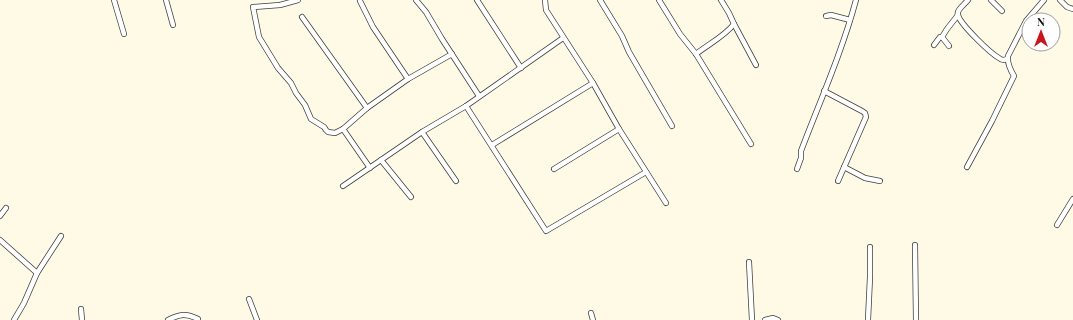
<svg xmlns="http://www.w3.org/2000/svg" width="1073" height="320" viewBox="0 0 1073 320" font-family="'Playfair Display',serif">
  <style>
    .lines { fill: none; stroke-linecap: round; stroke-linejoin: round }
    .minor-casing { stroke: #3d3d3d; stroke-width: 6 }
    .minor { stroke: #fff; stroke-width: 4.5 }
  </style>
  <rect width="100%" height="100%" fill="#fffae6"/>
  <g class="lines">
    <defs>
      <g id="minor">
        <polyline points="114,0 124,34"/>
        <polyline points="166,0 173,25"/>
        <polyline points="298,0 280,5 253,7 259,37 278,68 291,83 296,93 305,105 311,119 324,127 326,130 328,132 335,133 343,129 367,108 408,79 452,54"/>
        <polyline points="416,0 426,12 442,39 479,96"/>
        <polyline points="477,0 521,68"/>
        <polyline points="545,0 546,10 593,83 619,129 666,203"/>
        <polyline points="600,0 622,36 629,52 672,126"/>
        <polyline points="659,0 680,34 696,54 751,144"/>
        <path d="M968,0C965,4 956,10 958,15C960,24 990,53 999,58C1000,59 1003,60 1004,60L1007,59"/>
        <polyline points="991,0 1002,11"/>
        <polyline points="1060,0 1067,7 1073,9"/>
        <polyline points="360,1 373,27 408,79"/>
        <polyline points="826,16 831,15 850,20"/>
        <polyline points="302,17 367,108"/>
        <polyline points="734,24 756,65"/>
        <polyline points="934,45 940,37 942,37"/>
        <polyline points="949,46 942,37 947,29 958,15"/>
        <path d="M696,54C707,45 725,36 734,24L729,13L721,0"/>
        <polyline points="824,91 862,111 865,113 866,117 838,181"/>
        <polyline points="466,106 546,231 646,172"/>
        <polyline points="343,129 370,168"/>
        <polyline points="422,132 456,181"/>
        <polyline points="492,145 593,83"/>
        <polyline points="381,160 411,197"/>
        <polyline points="844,167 865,178 880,181"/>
        <path d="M967,167L992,121L1014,76C1011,71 1007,63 1008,56L1026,21L1044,0"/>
        <polyline points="554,169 619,129"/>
        <path d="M797,169L801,158V151C820,101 842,52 856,0"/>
        <polyline points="343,186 422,132 466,106 563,38"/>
        <polyline points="0,216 6,208"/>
        <polyline points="1057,225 1073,199"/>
        <polyline points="0,240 37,273"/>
        <polyline points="915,245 916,320"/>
        <polyline points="749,262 752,320"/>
        <polyline points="249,299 257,320"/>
        <polyline points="81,309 82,320"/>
        <polyline points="591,313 593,320"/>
        <polyline points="14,320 24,303 37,273 61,236"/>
        <path d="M168,320C180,314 186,313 198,319V320"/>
        <polyline points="765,320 773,318 778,320"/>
        <polyline points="868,320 870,277 870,247"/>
      </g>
    </defs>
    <use href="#minor" class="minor-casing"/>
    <use href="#minor" class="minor"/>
  </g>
  <g transform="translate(1041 32)"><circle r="19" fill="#ffffff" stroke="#9d9d9d"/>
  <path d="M0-3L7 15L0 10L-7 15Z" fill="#c5171d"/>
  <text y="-6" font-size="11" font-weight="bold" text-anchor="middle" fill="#0a0a0a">N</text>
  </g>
</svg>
